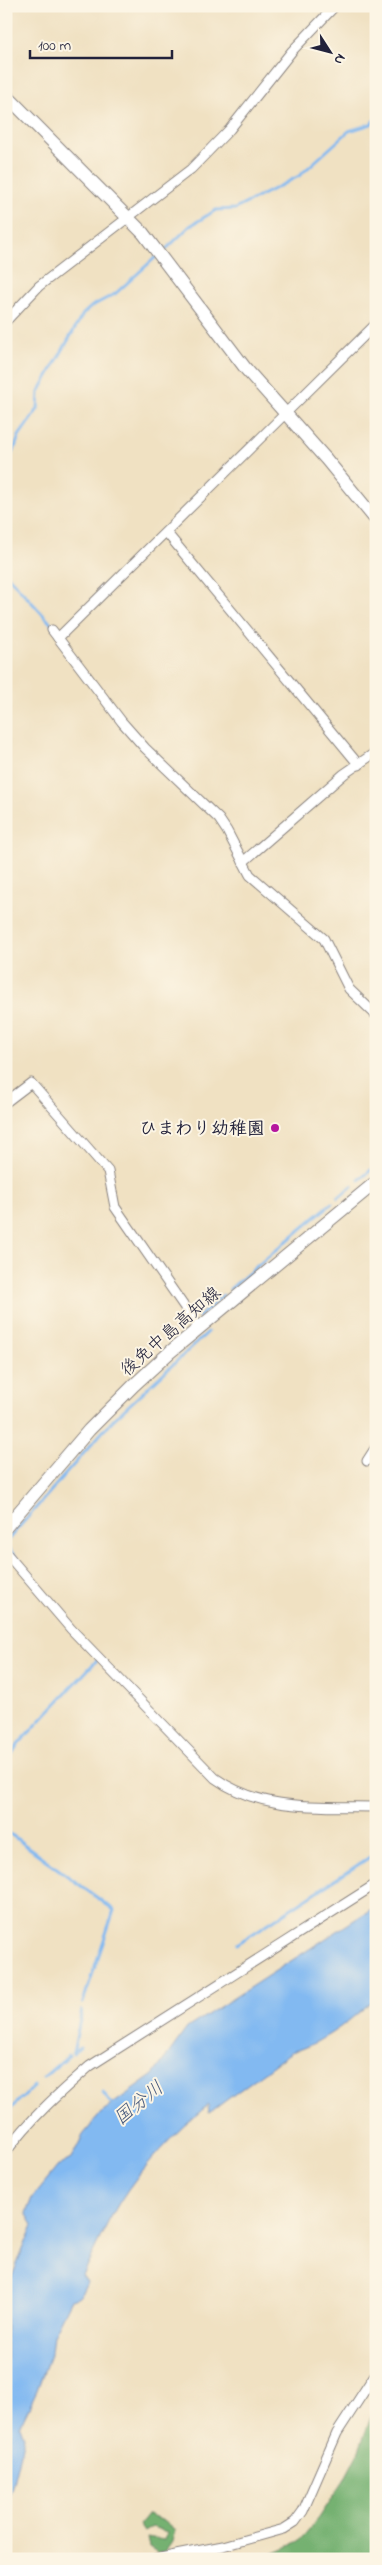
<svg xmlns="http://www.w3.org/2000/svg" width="382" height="2565" viewBox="0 0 382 2565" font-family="'Indie Flower','Klee One',sans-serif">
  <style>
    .forest { fill: #74b171; stroke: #4b6a56 }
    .water { fill: #82b9f1; stroke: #526e96 }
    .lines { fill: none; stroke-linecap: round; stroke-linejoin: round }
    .stream { stroke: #82b9f1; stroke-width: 3 }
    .street-casing { stroke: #89827e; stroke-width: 11 }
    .secondary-casing { stroke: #89827e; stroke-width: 14 }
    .street { stroke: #fff; stroke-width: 9 }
    .secondary { stroke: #fff; stroke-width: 12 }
    .poi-dot { fill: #b5179e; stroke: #fcf5e5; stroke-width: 2 }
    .labels { text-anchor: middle; stroke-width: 4; stroke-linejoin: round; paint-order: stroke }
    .poi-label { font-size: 18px; font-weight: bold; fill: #22223b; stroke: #fcf5e5; text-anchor: end }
    .street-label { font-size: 18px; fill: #22223b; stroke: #fcf5e5 }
    .water-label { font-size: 19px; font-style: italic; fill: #44577b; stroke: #fcf5e5 }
  </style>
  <rect width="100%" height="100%" fill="#fcf5e5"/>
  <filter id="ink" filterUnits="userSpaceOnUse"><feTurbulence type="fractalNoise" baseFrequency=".02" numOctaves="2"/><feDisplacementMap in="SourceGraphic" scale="10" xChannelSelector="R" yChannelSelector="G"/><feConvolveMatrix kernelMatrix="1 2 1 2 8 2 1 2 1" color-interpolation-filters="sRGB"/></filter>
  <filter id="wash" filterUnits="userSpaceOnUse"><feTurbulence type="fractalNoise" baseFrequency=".0096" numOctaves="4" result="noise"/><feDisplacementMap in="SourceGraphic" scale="20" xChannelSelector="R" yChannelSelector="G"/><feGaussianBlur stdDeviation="1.12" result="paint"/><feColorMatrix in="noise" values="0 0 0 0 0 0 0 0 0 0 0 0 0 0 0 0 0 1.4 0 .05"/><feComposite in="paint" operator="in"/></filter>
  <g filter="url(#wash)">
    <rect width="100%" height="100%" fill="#f0e1c2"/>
    <g class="forest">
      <polygon points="376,2403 376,2559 258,2559 298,2542 319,2518 344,2480 358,2453"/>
      <polygon points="148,2514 163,2520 175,2530 172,2542 165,2552 157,2552 149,2547 147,2537 164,2540 167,2532 152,2527 144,2532 139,2525"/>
    </g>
    <path class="water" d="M376,1906V1998C350,2020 324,2043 291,2052L209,2113L208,2105C174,2133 143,2165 119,2203C105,2226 94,2251 82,2275L87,2282L80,2296L71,2299L53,2335L51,2352L37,2390L20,2426L24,2437L11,2491L6,2503V2291L33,2225L26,2213L32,2198L58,2166L71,2159L83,2135L103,2111L153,2075L187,2028Z"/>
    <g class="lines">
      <g class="stream">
        <polyline points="6,23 12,6"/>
        <polyline points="161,254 190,226 216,210 235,209 299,176 349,131 371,124 376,118"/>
        <polyline points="6,461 14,450 19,436 38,409 39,392 83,314 92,306 115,294 156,257"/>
        <polyline points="6,574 55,628"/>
        <polyline points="359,1180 376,1166"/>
        <polyline points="338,1198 352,1186"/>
        <polyline points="230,1289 332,1203"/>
        <polyline points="199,1317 223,1295"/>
        <polyline points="6,1542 112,1421 208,1332"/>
        <polyline points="6,1546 18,1560"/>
        <polyline points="40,1721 98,1659"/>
        <polyline points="6,1763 17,1746 37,1724"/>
        <polyline points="6,1831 114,1910 83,2002"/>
        <polyline points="237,1944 376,1853"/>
        <polyline points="73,2052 80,2047"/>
        <polyline points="73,2053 82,2010"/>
        <polyline points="44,2077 69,2055"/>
        <polyline points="103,2093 113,2106"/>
        <polyline points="6,2113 34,2086"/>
      </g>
    </g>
  </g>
  <g filter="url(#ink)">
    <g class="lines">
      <defs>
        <g id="street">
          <polyline points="6,321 39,286 191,169 230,129 292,51 335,6"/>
          <polyline points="166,532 359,765"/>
          <polyline points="52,630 122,722 145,748 219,819 227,831 250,875 324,939 349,989 376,1015"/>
          <polyline points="58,638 376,324"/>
          <polyline points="243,862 344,774 376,752"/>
          <polyline points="6,1102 31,1083 108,1171 115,1207 199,1328"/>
          <polyline points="367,1461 376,1447"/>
          <path d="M6,1553L71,1629L215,1778C262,1812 321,1806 376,1807"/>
          <path d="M6,2152C30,2119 59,2093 90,2066L376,1884"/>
          <polyline points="155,2559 223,2546 284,2529 295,2522 303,2511 337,2433 376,2373"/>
        </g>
        <g id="secondary">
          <polyline points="6,95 143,233 246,369 326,459 376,520"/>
          <polyline points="6,1527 89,1430 134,1385 170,1352 376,1182"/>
        </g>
      </defs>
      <use href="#street" class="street-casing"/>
      <use href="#secondary" class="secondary-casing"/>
      <use href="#street" class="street"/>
      <use href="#secondary" class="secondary"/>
    </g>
  </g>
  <circle class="poi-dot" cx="275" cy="1128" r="5"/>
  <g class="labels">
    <g class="poi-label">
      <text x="265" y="1134">ひまわり幼稚園</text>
    </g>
    <g class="street-label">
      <text transform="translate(170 1331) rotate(-41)" y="6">後免中島高知線</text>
    </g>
    <g class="water-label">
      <text transform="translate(138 2102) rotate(-39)" y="7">国分川</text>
    </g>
  </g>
  <rect width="382" height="2565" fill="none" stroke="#fcf5e5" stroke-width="25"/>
  <g transform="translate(330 52) rotate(126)" stroke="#fcf5e5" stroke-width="4" paint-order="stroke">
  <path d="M0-4L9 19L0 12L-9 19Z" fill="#22223b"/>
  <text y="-8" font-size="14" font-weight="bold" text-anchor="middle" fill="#22223b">N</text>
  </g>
  <path d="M30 50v8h142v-8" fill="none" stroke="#22223b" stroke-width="2.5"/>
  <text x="38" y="50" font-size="15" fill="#22223b" stroke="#fcf5e5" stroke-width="4" paint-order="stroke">100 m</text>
</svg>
